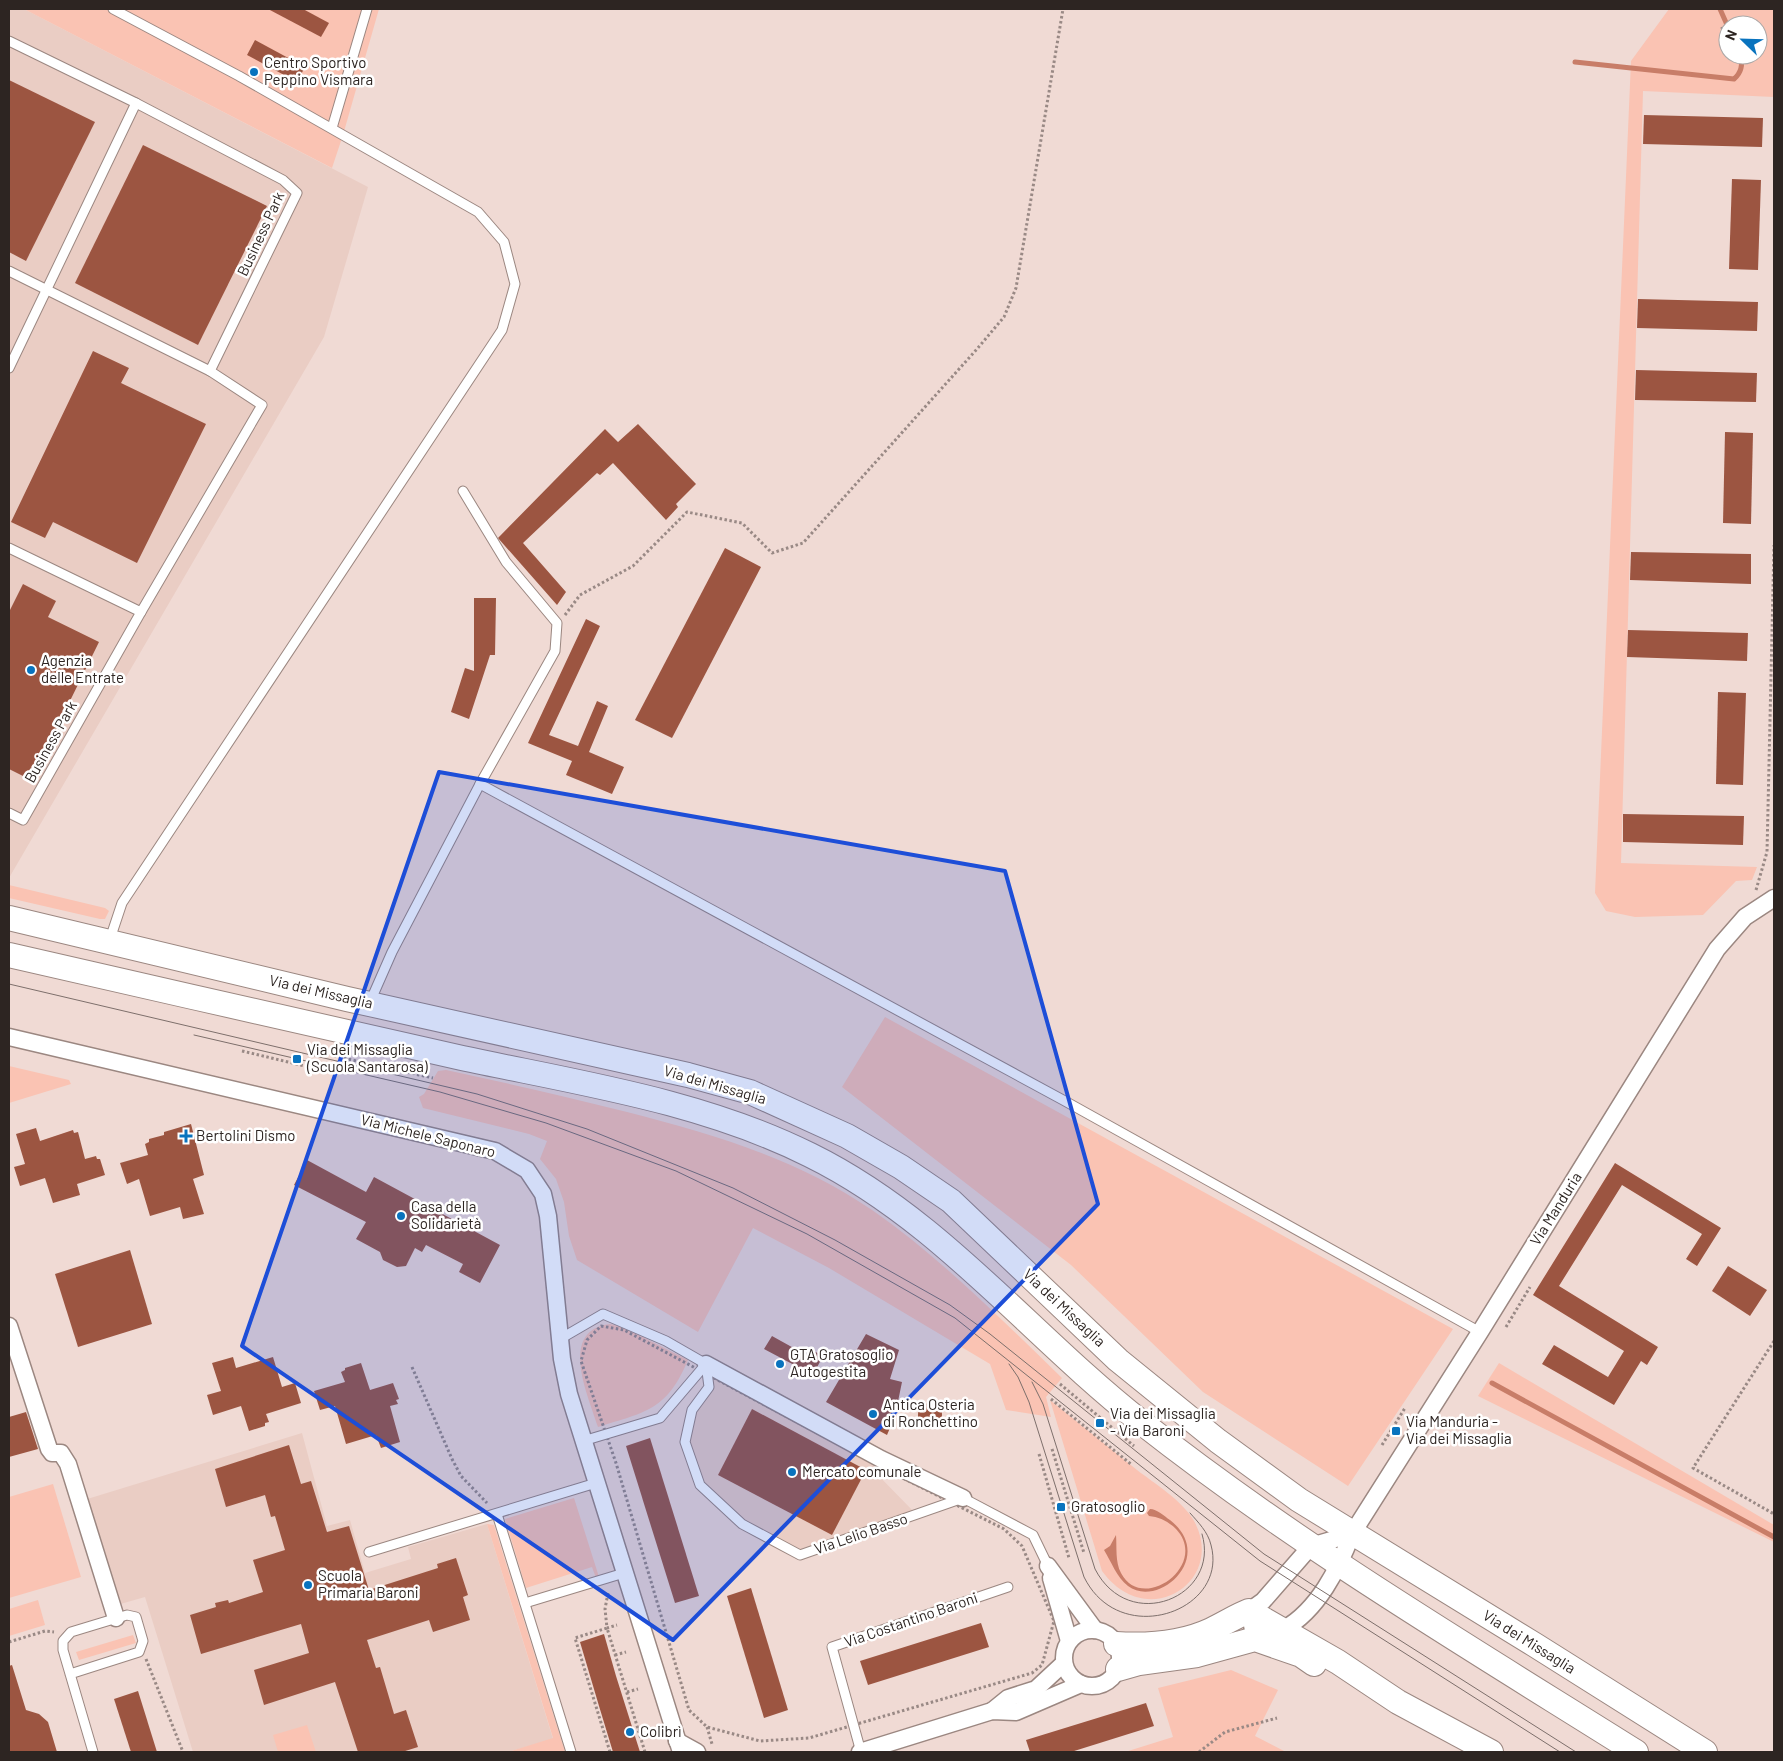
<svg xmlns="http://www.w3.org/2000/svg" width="1783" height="1761" viewBox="0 0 1783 1761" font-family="Barlow,sans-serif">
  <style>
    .built { fill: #eacdc4 }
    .green { fill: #fac3b3; fill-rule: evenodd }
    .water { fill: #c87d68 }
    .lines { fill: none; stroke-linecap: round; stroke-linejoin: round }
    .stream { stroke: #c87d68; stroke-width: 5 }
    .building { fill: #9c5541 }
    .lane-casing { stroke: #9b8781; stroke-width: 11 }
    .street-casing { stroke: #9b8781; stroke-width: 19 }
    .secondary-casing { stroke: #9b8781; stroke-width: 26 }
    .path { stroke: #998985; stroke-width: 3; stroke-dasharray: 2.5 2.5; stroke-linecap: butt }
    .lane { stroke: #fff; stroke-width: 9 }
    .street { stroke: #fff; stroke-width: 16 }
    .secondary { stroke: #fff; stroke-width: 24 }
    .tram { stroke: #7d6f6b; stroke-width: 1 }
    .marked { fill: #1d4ed8; fill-opacity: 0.2; stroke: #1d4ed8; stroke-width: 4; stroke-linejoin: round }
    .poi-dot { fill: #0973be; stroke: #fff; stroke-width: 2 }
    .labels { text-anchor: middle; stroke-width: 5; stroke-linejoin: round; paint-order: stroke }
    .poi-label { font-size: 15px; fill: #2d2522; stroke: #fff; text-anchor: start }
    .street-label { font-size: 15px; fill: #2d2522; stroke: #fff }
  </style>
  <rect width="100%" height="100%" fill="#f0dad4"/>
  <g class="built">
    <polygon points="9,9 24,9 368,187 324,337 9,878"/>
    <polygon points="706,1364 881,1459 873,1470 917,1515 800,1555 742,1524 700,1485 685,1442 692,1410 709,1387"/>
    <polygon points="302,1433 327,1526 350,1520 365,1573 411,1559 408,1547 487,1524 553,1739 508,1752 193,1752 145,1597 117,1605 84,1500"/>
  </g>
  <g class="green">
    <polygon points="24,9 379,9 343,135 332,168"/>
    <path d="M1669,9H1774V97L1643,91L1621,863L1757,867L1752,880L1736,881L1703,915L1635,917L1606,911L1595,893L1631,61ZM1728,25H1758V55H1728Z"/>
    <polygon points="9,885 105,908 109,911 105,919 100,919 9,898"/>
    <polygon points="885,1017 1453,1329 1348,1486 1203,1392 1071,1265 842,1087"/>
    <polygon points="9,1066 69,1080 71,1084 9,1103"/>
    <path d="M446,1070C507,1083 567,1097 627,1112C713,1134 798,1159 872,1210C941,1258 1001,1319 1062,1378L1046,1397L1051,1417L1006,1410L990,1364L829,1268L753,1228L698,1332L577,1260L569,1236L564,1202L556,1179L540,1159L547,1141L529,1134L423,1108L419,1097L424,1094L438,1071Z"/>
    <path d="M610,1324L623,1327L688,1360C667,1410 646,1412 598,1427C589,1397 557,1330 610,1324Z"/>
    <polygon points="1499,1363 1774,1525 1774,1542 1478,1396"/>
    <path d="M1050,1400C1079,1423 1108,1447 1137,1470C1155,1484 1182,1500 1194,1521C1227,1580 1148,1634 1102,1571Z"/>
    <polygon points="53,1484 81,1577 9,1598 9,1497"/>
    <polygon points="574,1498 599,1577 596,1578 592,1567 526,1588 505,1519"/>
    <polygon points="487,1524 494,1525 565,1752 508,1752 553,1738"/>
    <polygon points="38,1600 45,1625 9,1636 9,1609"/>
    <polygon points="133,1635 136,1643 79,1660 76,1652"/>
    <polygon points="1231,1670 1278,1690 1255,1736 1286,1752 1125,1752 1173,1737 1158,1688"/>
    <polygon points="307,1725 316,1752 278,1752 273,1735"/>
  </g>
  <path class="water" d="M1150,1509C1157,1509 1164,1516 1170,1520C1217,1557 1158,1609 1128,1586C1117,1578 1111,1561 1104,1550L1110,1546L1116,1535C1117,1547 1115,1562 1121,1573C1142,1614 1210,1565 1176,1529C1168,1521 1159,1517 1149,1516L1147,1513Z"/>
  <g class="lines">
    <g class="stream">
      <polyline points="1720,9 1728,27"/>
      <path d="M1575,62L1734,79C1742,72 1743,64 1740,55"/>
      <polyline points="1492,1383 1774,1537"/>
    </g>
  </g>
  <g class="building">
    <polygon points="268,9 303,9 329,23 321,37"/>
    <polygon points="255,40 305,67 297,82 247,55"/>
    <polygon points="9,80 95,122 26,261 9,252"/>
    <polygon points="1644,115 1763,118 1762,147 1643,144"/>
    <polygon points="143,145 267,206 198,345 75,283"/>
    <polygon points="1732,179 1761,180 1758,270 1729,269"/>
    <polygon points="1638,299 1758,302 1757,331 1637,328"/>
    <polygon points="93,351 129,368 121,383 206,424 137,563 53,522 45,538 11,522"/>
    <polygon points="1636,370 1757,373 1756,402 1635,400"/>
    <polygon points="638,424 696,484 676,504 678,507 666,520 613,463 600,475 597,473 523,543 566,592 557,605 498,538 605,429 618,442"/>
    <polygon points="1725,432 1753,433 1751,524 1723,523"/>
    <polygon points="725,548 761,567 672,738 635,720"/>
    <polygon points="1631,552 1751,554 1751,584 1630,580"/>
    <polygon points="23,584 56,601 48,617 99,642 31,780 9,769 9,612"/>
    <polygon points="474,598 496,598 495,655 490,655 469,719 451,712 465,668 474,671"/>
    <polygon points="586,619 600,626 549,735 578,746 597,701 608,706 589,752 624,767 612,794 566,775 572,761 528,743"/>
    <polygon points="1628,630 1748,633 1747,661 1627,657"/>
    <polygon points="1718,692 1746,693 1743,785 1716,784"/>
    <polygon points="1623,814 1744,816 1743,845 1623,842"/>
    <polygon points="191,1124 204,1175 193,1179 204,1214 183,1219 180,1207 150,1216 139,1179 127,1184 120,1163 148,1155 145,1144 149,1142 149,1139 164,1135 164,1132"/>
    <polygon points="36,1128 40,1141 73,1130 74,1133 78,1132 85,1159 96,1156 97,1159 100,1159 105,1175 77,1184 80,1195 53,1203 45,1178 20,1186 14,1167 25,1164 16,1134"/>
    <polygon points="307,1160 366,1192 374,1177 500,1245 480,1283 459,1272 463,1264 426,1245 422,1252 415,1248 406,1266 397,1267 383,1260 380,1252 356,1239 366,1222 294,1185"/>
    <polygon points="1615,1163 1721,1228 1697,1266 1686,1259 1702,1234 1622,1185 1559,1286 1658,1347 1647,1365 1641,1361 1614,1405 1542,1364 1554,1345 1608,1377 1624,1351 1533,1295"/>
    <polygon points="130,1250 152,1324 78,1347 55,1274"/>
    <polygon points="1728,1266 1767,1290 1750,1316 1712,1291"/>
    <polygon points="866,1334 899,1350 890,1379 902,1382 895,1416 887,1435 826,1402"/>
    <polygon points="772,1336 808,1356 812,1350 823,1356 813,1375 764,1349"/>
    <polygon points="233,1357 236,1368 273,1357 282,1387 295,1383 301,1403 266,1414 269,1422 265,1423 265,1426 249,1431 241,1406 213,1415 207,1395 221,1391 212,1363"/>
    <polygon points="361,1363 370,1390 393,1383 399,1399 396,1400 398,1404 390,1406 400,1442 381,1448 376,1435 346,1444 335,1406 320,1410 314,1391 345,1382 341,1372 345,1370 345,1368"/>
    <circle cx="930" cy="1415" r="12"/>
    <polygon points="752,1409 866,1470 832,1535 718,1475"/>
    <polygon points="26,1412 38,1449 9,1457 9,1417"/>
    <polygon points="650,1438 699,1596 675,1603 626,1446"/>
    <polygon points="289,1445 301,1484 311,1481 327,1532 349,1526 369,1590 438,1568 437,1564 456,1558 468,1595 463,1597 470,1620 433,1632 429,1620 367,1640 376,1668 380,1667 394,1714 406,1710 418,1747 402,1752 358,1752 335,1682 264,1705 254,1670 309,1653 301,1624 201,1654 190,1615 216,1607 215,1603 228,1600 229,1603 263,1592 253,1560 285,1550 275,1516 271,1517 265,1495 226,1507 215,1469"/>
    <polygon points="751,1588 788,1710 764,1718 727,1596"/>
    <polygon points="981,1623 989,1647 868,1685 860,1661"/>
    <polygon points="604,1634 616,1676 640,1752 613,1752 599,1706 580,1642"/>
    <polygon points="12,1665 26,1710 39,1714 48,1722 57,1752 9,1752 9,1666"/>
    <polygon points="138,1691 157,1752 131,1752 114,1699"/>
    <polygon points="1146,1703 1154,1726 1071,1752 1030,1752 1026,1740"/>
  </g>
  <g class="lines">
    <defs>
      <g id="lane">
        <polyline points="9,41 136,103 283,180 297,193 210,371"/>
        <polyline points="332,128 367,9"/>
        <polyline points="9,271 210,371 262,405 141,612 23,820 9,813"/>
        <polyline points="9,368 136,103"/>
        <polyline points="9,548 141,612"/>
        <polyline points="480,784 1063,1100 1480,1332"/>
        <polyline points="109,942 122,903 502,330 515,284 504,242 478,212 239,76 113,9"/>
        <polyline points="370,1002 392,952 480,784 555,651 557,623 506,562 463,491"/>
        <polyline points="560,1339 603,1314 666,1341 706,1364"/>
        <polyline points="706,1364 709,1387 692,1410 685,1442 700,1485 742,1524 800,1555 963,1498 1033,1535 1048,1566"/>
        <polyline points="583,1441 660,1418 706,1364"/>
        <polyline points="497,1514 571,1752"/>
        <polyline points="369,1552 596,1483"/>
        <polyline points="525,1603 624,1573"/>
        <polyline points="70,1674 139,1652 143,1641 136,1617 127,1615 71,1632 63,1641 63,1650 93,1752"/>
        <polyline points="861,1752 832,1647 1008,1587"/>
      </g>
      <g id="street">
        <polyline points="9,1037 495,1151 527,1170 543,1194 548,1216 562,1359 569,1394 681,1752"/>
        <polyline points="9,1326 49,1449 52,1453 61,1453 68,1464 116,1618"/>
        <polyline points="706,1364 881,1459 963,1498"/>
        <path d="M1352,1534L1311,1546L1263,1601L1249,1611L1255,1639C1264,1636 1276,1634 1284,1629C1318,1610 1338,1569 1352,1534L1480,1332L1717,949L1745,917L1774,898"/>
        <polyline points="1048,1566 1095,1630"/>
        <polyline points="1051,1578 1069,1641"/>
        <circle cx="1092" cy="1658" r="28"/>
        <polyline points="992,1711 1008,1698 1036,1689 1064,1663"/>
        <polyline points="677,1741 697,1752"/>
        <polyline points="860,1752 992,1711 1016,1712 1081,1684"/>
      </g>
      <g id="secondary">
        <polyline points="9,918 347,999 688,1075 750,1092 847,1136 901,1167 951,1201 1118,1360 1218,1441 1299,1500 1535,1645 1705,1752"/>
        <path d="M9,955C160,989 311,1025 462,1058C579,1083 702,1101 810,1155C940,1219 1029,1334 1141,1422C1297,1545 1469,1647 1636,1752"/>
        <path d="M1116,1644C1149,1646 1181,1644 1211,1630C1224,1624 1236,1616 1249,1611L1338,1662L1398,1702L1491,1752"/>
        <polyline points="1118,1669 1139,1663 1197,1655 1255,1639 1301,1655 1314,1664"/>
      </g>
    </defs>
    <use href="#lane" class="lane-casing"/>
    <use href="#street" class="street-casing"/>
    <use href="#secondary" class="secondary-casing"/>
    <g class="path">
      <polyline points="1721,29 1728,25"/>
      <polyline points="565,615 580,595 633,566 687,512 742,523 772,553 803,543 977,349 1004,317 1016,288 1063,9"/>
      <polyline points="1756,890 1767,852 1774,545"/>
      <polyline points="242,1051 330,1072"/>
      <polyline points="334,1056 433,1078"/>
      <polygon points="601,1326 624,1330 883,1468 1004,1529 1022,1546 1054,1621 1042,1665 1032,1673 809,1738 760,1741 707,1727 689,1710 616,1463 581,1361 587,1340"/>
      <polyline points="1506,1327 1530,1287"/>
      <polyline points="1774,1341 1693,1468 1774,1514"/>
      <polyline points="412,1367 452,1459 461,1476 487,1503"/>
      <polyline points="1060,1384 1134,1446"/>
      <polyline points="1051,1399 1132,1465"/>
      <polyline points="1382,1445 1405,1408"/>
      <polyline points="1052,1449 1084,1553"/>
      <polyline points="1039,1454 1069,1558"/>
      <polyline points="608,1593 605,1609 607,1628 617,1625"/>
      <polyline points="9,1642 45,1631 54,1632"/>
      <polyline points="615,1655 626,1652"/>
      <polyline points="146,1659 183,1752"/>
      <polyline points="627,1692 638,1689"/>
      <polyline points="707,1727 712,1744"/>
      <polyline points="638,1730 649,1727"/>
      <polyline points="610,1752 575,1638 607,1628 645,1752"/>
      <polyline points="1199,1752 1225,1732 1277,1718"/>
    </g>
    <use href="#lane" class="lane"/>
    <use href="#street" class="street"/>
    <use href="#secondary" class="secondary"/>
    <g class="tram">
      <polyline points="9,984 477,1094 587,1129 733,1188 835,1240 950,1305 990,1334 1264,1554 1576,1752"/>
      <polyline points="194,1035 440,1092 546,1123 676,1171 807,1234 955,1318 1260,1561 1560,1752"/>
      <path d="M1009,1364L1018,1377L1029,1402L1084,1577C1120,1650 1229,1611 1211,1545C1208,1532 1198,1522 1190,1513"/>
      <path d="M1032,1382L1043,1404L1095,1569C1129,1635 1221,1597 1202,1534"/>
    </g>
  </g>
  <path class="marked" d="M439,772L1005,871L1098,1204L673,1640L242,1346Z"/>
  <g class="poi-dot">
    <circle cx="254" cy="72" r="5"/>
    <circle cx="31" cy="670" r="5"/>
    <rect x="292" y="1054" width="10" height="10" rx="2.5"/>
    <path d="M183.5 1128.5h5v5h5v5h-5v5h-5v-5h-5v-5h5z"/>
    <circle cx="401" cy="1216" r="5"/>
    <circle cx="780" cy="1364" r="5"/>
    <circle cx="873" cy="1414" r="5"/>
    <rect x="1095" y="1418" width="10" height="10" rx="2.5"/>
    <rect x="1391" y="1426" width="10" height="10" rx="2.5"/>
    <circle cx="792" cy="1472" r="5"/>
    <rect x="1056" y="1502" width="10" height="10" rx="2.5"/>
    <circle cx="308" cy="1585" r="5"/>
    <circle cx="630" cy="1732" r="5"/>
  </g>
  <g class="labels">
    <g class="poi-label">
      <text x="264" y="68">Centro Sportivo<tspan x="264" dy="17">Peppino Vismara</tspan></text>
      <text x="41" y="666">Agenzia<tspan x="41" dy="17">delle Entrate</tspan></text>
      <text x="307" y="1055">Via dei Missaglia<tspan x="307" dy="17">(Scuola Santarosa)</tspan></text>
      <text x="196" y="1141">Bertolini Dismo</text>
      <text x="411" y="1212">Casa della<tspan x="411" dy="17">Solidarietà</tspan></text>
      <text x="790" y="1360">GTA Gratosoglio<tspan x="790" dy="17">Autogestita</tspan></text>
      <text x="883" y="1410">Antica Osteria<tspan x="883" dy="17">di Ronchettino</tspan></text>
      <text x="1110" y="1419">Via dei Missaglia<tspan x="1110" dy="17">- Via Baroni</tspan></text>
      <text x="1406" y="1427">Via Manduria -<tspan x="1406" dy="17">Via dei Missaglia</tspan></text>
      <text x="802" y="1477">Mercato comunale</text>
      <text x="1071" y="1512">Gratosoglio</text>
      <text x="318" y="1581">Scuola<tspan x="318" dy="17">Primaria Baroni</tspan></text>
      <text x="640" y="1737">Colibrì</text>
    </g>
    <g class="street-label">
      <text transform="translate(261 234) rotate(-65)" y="5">Business Park</text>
      <text transform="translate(51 742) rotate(-61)" y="5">Business Park</text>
      <text transform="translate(321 992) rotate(13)" y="5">Via dei Missaglia</text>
      <text transform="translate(715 1085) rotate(16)" y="5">Via dei Missaglia</text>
      <text transform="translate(428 1136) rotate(14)" y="5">Via Michele Saponaro</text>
      <text transform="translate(1556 1209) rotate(-58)" y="5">Via Manduria</text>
      <text transform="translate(1064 1308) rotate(43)" y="5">Via dei Missaglia</text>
      <text transform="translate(861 1534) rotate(-19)" y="5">Via Lelio Basso</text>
      <text transform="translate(911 1620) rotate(-19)" y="5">Via Costantino Baroni</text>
      <text transform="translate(1529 1642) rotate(32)" y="5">Via dei Missaglia</text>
    </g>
  </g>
  <rect width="1783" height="1761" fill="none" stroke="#2d2522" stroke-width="20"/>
  <g transform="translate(1743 40) rotate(293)"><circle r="24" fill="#ffffff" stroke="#aba8a7"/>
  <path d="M0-4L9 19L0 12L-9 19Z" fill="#0973be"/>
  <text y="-8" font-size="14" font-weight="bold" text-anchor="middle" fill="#2d2522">N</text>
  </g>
</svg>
